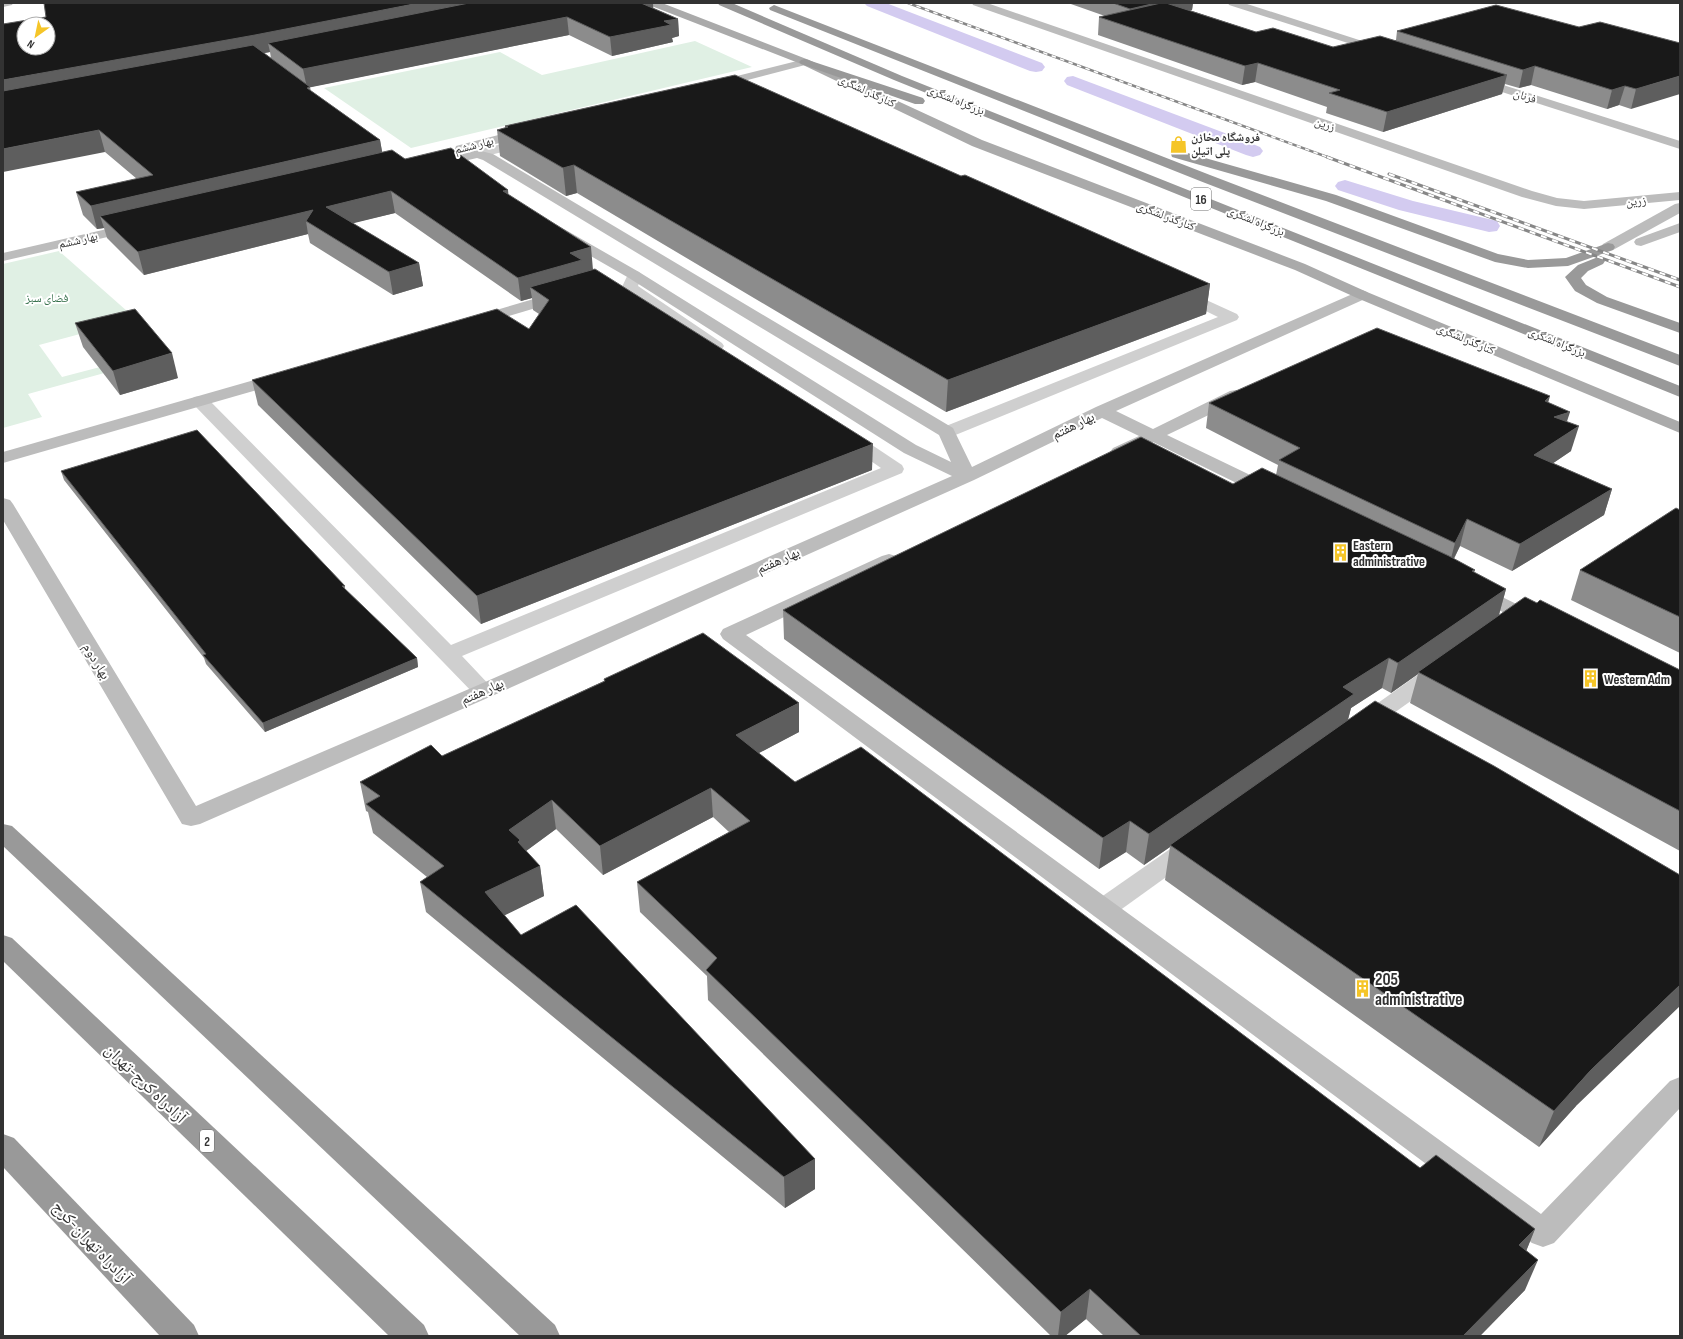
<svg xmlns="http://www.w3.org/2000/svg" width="1683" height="1339" viewBox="0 0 1683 1339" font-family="'Sofia Sans Condensed','Noto Naskh Arabic',sans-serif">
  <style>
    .green { fill: #e0f0e4 }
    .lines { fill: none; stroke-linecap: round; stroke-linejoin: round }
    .canal { fill: #d3cbf0; fill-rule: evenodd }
    .street { fill: #cfcfcf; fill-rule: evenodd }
    .secondary { fill: #bcbcbc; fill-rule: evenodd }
    .primary { fill: #aaa; fill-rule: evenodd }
    .highway { fill: #999; fill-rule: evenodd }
    .rail-far1-casing { stroke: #878787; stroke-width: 2.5 }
    .rail-casing { stroke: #878787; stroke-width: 3 }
    .rail-far1 { stroke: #fff; stroke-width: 1.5; stroke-dasharray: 4.5; stroke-linecap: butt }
    .rail { stroke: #fff; stroke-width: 2; stroke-dasharray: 6; stroke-linecap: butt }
    .wall { fill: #8c8c8c; fill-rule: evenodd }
    .shaded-wall { fill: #5e5e5e }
    .building { fill: #191919; stroke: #5e5e5e; fill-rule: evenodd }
    .labels { text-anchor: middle; stroke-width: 4; stroke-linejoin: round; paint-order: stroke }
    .far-street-label { font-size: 12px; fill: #323232; stroke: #fff }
    .far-poi-label { font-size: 12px; font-weight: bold; fill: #323232; stroke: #fff; text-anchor: start }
    .far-park-label { font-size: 12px; fill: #3a734f; stroke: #fff }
    .shield { fill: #fff; stroke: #707070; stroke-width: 1 }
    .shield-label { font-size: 13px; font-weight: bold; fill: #323232 }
    .street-label { font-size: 14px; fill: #323232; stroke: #fff }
    .poi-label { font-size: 14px; font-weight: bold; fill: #323232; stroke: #fff; text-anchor: start }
    .near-poi-label { font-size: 17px; font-weight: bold; fill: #323232; stroke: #fff; text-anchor: start }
    .near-street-label { font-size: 17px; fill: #323232; stroke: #fff }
  </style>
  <rect width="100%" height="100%" fill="#fff"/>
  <g class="green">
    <polygon points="695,41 752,67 411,148 324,88 500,52 542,75"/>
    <polygon points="59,251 136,319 39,345 62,377 165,350 170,355 28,394 42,417 3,428 3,264"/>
  </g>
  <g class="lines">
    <g class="canal">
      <polygon points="864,3 886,3 1042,63 1045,67 1042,71 1036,72 1030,71 867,6"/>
      <polygon points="1073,76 1238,138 1260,147 1263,151 1260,155 1253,157 1246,155 1067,85 1064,81 1067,77"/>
      <polygon points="1345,180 1413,201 1497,221 1500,226 1497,231 1489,232 1399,210 1338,190 1335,186 1338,182"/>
    </g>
    <g class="street">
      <polygon points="528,138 533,139 534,142 533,145 477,158 472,157 471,154 472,151"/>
      <polygon points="634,270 639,272 642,275 638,286 722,343 724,346 722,349 716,351 710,349 625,290 622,287 629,272"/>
      <polygon points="1180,288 1237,314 1239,317 1237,320 953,436 947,437 941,436 938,432 941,428 1218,317 1175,296 1172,293 1175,290"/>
      <polygon points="200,396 206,397 451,645 881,468 842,441 839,437 842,433 848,432 854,433 902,465 904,469 902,473 462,656 495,691 492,696 484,698 476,696 194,405 191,401 194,397"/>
      <polygon points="1438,664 1446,666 1449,671 1446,676 1370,730 1362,732 1354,730 1351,725 1354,720 1430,666"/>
      <polygon points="1192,837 1201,840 1205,846 1201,852 1112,916 1103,918 1094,916 1090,909 1094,902 1183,840"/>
    </g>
    <g class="secondary">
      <polygon points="3,3 13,3 12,5 3,7"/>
      <polygon points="972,3 987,3 1532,191 1557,198 1584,201 1680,192 1680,200 1584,209 1556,206 1522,197 973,5"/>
      <polygon points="1228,3 1244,3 1387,49 1389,51 1383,54 1379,53 1229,5"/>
      <polygon points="805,59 809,60 811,62 809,64 713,89 709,87 707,85 709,83"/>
      <polygon points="1475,76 1680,141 1680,149 1471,82 1469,80 1471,78"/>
      <polygon points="526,128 530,129 532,132 530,135 461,153 456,152 455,149 456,146"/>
      <path d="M477,150L493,154L953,428L972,467L1096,407L1357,292L1362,290L1367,292L1370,295L1367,298L1116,411L1153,429L1230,391L1236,390L1242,391L1245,395L1242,399L1167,435L1277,488L1279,492L1277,496L1270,498L1263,496L1153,442C1141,448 1126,459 1113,456L1110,452L1113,448L1139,436L1102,418L974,480L492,696L200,824L191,826L182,824L3,520V498L10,500L13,504L196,806L476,686L952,476L904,453L629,278L514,212L455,168L450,160L456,154ZM477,158L483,160L939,435L951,462L916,445L639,272L524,206L464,161Z"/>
      <polygon points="1680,203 1680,213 1613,250 1608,251 1603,250 1601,247 1603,244 1675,204"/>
      <polygon points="133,223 138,224 140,227 138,230 3,261 3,253"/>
      <polygon points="1680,223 1680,232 1641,246 1636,245 1634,242 1636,239"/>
      <polygon points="561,291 566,293 569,296 566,299 475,326 469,324 467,321 469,318"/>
      <polygon points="282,372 288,373 290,377 288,381 3,463 3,452"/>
      <polygon points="889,554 896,556 899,560 896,564 746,635 1541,1214 1670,1081 1680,1077 1680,1108 1554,1243 1543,1247 1532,1243 723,639 720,634 723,629 882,556"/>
      <polygon points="1475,585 1482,587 1543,617 1547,621 1543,625 1536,627 1529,625 1468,595 1465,591 1468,587"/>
    </g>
    <polygon class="primary" points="648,3 662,3 809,60 982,140 1305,264 1367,292 1680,422 1680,433 1357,298 1295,270 972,146 801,64 649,5"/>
    <g class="highway">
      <polygon points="718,3 732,3 902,76 1680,386 1680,397 894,80 719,5"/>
      <polygon points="774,5 1210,175 1680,355 1680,366 1200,181 770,10 769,8"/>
      <polygon points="805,59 923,98 925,101 923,104 915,104 801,64 799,62 801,60"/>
      <polygon points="1177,150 1336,195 1498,254 1528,260 1566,258 1608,243 1613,244 1615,247 1613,250 1568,266 1528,268 1495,262 1326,201 1172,157 1171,154 1172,151"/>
      <polygon points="1598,257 1603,258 1605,261 1603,264 1588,271 1581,278 1586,285 1607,297 1680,323 1680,333 1597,303 1575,291 1565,277 1578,265"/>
      <polygon points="3,824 12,826 555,1325 560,1336 520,1336 3,846"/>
      <polygon points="3,935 12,938 424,1325 429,1336 389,1336 3,961"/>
      <polygon points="3,1134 14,1138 194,1325 199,1336 160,1336 3,1167"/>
    </g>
    <defs>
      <polyline id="rail-far1" points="908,3 1330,158"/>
      <g id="rail">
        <polyline points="1327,157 1680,287"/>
        <polyline points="1389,174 1680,280"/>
      </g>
    </defs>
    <use href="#rail-far1" class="rail-far1-casing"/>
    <use href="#rail" class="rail-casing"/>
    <use href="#rail-far1" class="rail-far1"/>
    <use href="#rail" class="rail"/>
  </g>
  <g class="wall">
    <polygon points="1068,3 1193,3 1192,10 1189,10 1256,32 1333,47 1396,40 1397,31 1579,27 1680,43 1631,109 1619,105 1607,109 1531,85 1519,88 1505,84 1502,94 1383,132 1326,113 1327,107 1255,82 1242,85 1098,35 1099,17 1105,16"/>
    <path d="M653,8L678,19L679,36L672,38L673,42L612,56L569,35L310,87L311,91L380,140L382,152L508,190V195L593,269L872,470L481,624L258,405L252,380L529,329L539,314L533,310L532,298L521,301L395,213L352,223L419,263L423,286L393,295L310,243L308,234L144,275L107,238L104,228L97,229L83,215L76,192L137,179L105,152L3,24ZM270,52L271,58L264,53Z"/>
    <polygon points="505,126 961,176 1210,284 1206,314 946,412 577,193 566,196 500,156 497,130 505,128"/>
    <polygon points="75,323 178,378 120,395 83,347"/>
    <polygon points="1548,402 1567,422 1571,451 1553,463 1612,489 1604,515 1512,571 1460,546 1454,559 1475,570 1474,573 1506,589 1499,615 1537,603 1680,670 1680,851 1410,703 1418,674 1391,693 1382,688 1351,708 1348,720 1576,1106 1539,1147 1165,880 1170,847 1144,865 1126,852 1099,869 784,639 783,610 1276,475 1278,465 1206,428 1209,403"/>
    <polygon points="61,471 345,586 345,590 417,658 418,667 265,732 206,664 204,658 64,480"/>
    <polygon points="1680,510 1680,653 1571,600 1580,570"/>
    <polygon points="604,679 799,732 759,753 795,782 1420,1168 1535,1229 1526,1251 1525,1290 1480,1336 1104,1336 1086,1319 1065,1336 1051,1336 708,1000 707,976 640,912 637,882 729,832 713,817 603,875 556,829 526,851 540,866 544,896 504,915 521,935 815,1159 815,1189 785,1208 426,912 420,882 427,877 373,833 368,812 366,811 360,782 442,756 604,681"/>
  </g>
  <g class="shaded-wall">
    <polygon points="419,3 514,3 268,43 270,52 3,102 3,80"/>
    <polygon points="641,3 653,3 654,18"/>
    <polygon points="1156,3 1193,3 1192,10 1129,24 1130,9"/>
    <polygon points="567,17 569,35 307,88 303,69"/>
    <polygon points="678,19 679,36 672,38 673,42 612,56 610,37 664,21"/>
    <polygon points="1258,63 1255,82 1242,85 1245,66"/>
    <polygon points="1535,66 1531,85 1519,88 1523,70"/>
    <polygon points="1507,75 1502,94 1383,132 1387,112"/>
    <polygon points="1680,76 1680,94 1631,109 1636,89"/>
    <polygon points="1625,86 1619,105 1607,109 1612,90"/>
    <polygon points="99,130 105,152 3,172 3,149"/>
    <polygon points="380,140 384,162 100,216 104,228 97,229 91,206"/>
    <polygon points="574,165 577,193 566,196 563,168"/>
    <polygon points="508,190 510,211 503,191"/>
    <polygon points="391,191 395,213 330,229 326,207"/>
    <polygon points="313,210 306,221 308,234 144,275 138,252"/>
    <polygon points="591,247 593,270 530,287 532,298 521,301 518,278 570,253"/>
    <polygon points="419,263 423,286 393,295 389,272"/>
    <polygon points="1210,284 1206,314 946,412 948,380"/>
    <polygon points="172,353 178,378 120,395 113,371"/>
    <polygon points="1550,396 1543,421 1545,401"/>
    <polygon points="1570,412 1562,437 1554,417"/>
    <polygon points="1579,426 1571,451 1527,481 1534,455"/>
    <polygon points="873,444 872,470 481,624 477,596"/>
    <polygon points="1612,489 1604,515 1512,571 1520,544"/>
    <polygon points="1467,519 1460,546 1448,570 1455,543"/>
    <polygon points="1506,589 1498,618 1418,672 1418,674 1391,693 1398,663"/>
    <polygon points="417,658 418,667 265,732 263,723"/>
    <polygon points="1389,658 1382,688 1351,708 1347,723 1170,845 1170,847 1144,865 1149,834 1343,687"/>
    <polygon points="799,703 799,732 738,764 736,735"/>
    <polygon points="711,788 713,817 603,875 600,846"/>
    <polygon points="552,800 556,829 522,854 509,830"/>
    <polygon points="1130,821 1126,852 1099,869 1103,838"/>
    <polygon points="540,866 544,896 491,922 485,892"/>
    <polygon points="1680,985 1680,1006 1576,1106 1539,1147 1554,1111 1591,1070"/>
    <polygon points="815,1159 815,1189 785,1208 784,1177"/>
    <polygon points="1535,1229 1523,1259 1519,1245"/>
    <polygon points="1538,1260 1525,1290 1480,1336 1463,1336"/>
    <polygon points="1090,1289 1086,1319 1065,1336 1058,1336 1061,1312"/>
  </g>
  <g class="building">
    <path d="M44,3H419L255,35L3,80V24L46,17ZM24,24H48V48H24Z"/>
    <polygon points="469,3 642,3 641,3 678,19 664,21 671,25 610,37 567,17 303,69 268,43"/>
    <polygon points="1113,3 1156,3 1130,9"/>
    <polygon points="1161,3 1166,3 1256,32 1273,28 1333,47 1380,36 1507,75 1387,112 1329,93 1340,90 1258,63 1245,66 1099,17"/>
    <polygon points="1496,5 1579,27 1600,22 1680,43 1680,76 1636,89 1625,86 1612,90 1535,66 1523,70 1397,31"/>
    <polygon points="253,45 310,87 307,88 380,140 91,206 76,192 153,175 99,130 3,149 3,91"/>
    <polygon points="735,75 961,176 965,175 1210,284 948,380 574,165 563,168 497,130 508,127 505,126"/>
    <polygon points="451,148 508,190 503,191 591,247 570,253 582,260 518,278 391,191 326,207 419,263 389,272 306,221 313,210 138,252 100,216 392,150 405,159"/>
    <polygon points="595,269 873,444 477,596 252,380 497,309 529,329 549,300 530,287"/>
    <polygon points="135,309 172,353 113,371 75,323"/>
    <polygon points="1377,328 1550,396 1545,401 1570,412 1554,417 1579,426 1534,455 1612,489 1520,544 1467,519 1455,543 1279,460 1300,448 1209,403"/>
    <polygon points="197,430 345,586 342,586 417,658 263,723 203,655 206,654 61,471"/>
    <polygon points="1141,437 1233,484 1262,468 1449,556 1475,570 1472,571 1506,589 1398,663 1389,658 1343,687 1354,694 1149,834 1130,821 1103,838 783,610"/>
    <polygon points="1676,508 1680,510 1680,617 1580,570"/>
    <polygon points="1525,597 1537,603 1540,600 1680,670 1680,811 1418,672"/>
    <polygon points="703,633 799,703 736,735 795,782 861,747 1420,1168 1436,1155 1535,1229 1519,1245 1538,1260 1463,1336 1141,1336 1090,1289 1061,1312 706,970 717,958 637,882 750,821 711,788 600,846 552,800 509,830 520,840 518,842 540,866 485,892 521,935 576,905 815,1159 784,1177 420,882 444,866 366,804 380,796 360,782 431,745 442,756 605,681 604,679"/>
    <polygon points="1375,701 1494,766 1680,875 1680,985 1591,1070 1554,1111 1170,845"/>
  </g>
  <defs>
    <symbol id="shop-bare" viewBox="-9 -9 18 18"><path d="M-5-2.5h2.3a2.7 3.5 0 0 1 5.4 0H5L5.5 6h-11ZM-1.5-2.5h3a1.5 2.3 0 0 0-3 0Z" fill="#f5c528" stroke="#fff" stroke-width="2.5" paint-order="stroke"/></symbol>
    <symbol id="building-bare" viewBox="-9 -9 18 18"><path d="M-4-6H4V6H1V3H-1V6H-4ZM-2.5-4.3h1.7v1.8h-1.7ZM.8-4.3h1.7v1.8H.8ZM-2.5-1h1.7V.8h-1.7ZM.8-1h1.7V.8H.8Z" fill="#f5c528" stroke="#fff" stroke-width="2.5" paint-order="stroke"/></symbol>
  </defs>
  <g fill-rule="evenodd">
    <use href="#shop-bare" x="1166" y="132" width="25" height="25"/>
    <use href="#building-bare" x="1328" y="540" width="25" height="25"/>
    <use href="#building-bare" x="1578" y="666" width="25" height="25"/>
    <use href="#building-bare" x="1350" y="976" width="25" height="25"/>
  </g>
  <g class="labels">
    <g class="far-street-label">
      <text transform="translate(867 91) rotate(25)" y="4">کنارگذر لشگری</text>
      <text transform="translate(1525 96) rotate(18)" y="4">فرنان</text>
      <text transform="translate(956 100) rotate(22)" y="4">بزرگراه لشگری</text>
      <text transform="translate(1325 124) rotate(19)" y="4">زرین</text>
      <text transform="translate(474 145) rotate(-14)" y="4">بهار ششم</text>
      <text transform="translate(1636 201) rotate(-6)" y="4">زرین</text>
      <text transform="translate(1166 216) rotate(21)" y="4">کنارگذر لشگری</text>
      <text transform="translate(1256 221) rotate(22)" y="4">بزرگراه لشگری</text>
      <text transform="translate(78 240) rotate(-13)" y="4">بهار ششم</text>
      <text transform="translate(1466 339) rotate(23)" y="4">کنارگذر لشگری</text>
      <text transform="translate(1557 342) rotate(22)" y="4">بزرگراه لشگری</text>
    </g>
    <g class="far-poi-label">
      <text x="1191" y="141">فروشگاه مخازن<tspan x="1191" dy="14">پلی اتیلن</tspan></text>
    </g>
    <g class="far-park-label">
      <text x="47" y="302">فضای سبز</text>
    </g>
    <g class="shield">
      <rect x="1191" y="188" width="20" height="22" rx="3"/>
      <rect x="200" y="1130" width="14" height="22" rx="3"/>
    </g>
    <g class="shield-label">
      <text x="1201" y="204">16</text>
      <text x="207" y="1146">2</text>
    </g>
    <g class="street-label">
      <text transform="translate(1073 425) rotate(-26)" y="5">بهار هفتم</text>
      <text transform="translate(778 560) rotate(-24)" y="5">بهار هفتم</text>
      <text transform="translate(97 661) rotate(59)" y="5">بهار دوم</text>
      <text transform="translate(482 691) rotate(-24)" y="5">بهار هفتم</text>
    </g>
    <g class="poi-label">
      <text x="1353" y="550">Eastern<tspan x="1353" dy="16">administrative</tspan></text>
      <text x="1604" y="684">Western Adm</text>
    </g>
    <g class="near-poi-label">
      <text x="1375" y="985">205<tspan x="1375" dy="20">administrative</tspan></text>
    </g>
    <g class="near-street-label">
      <text transform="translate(146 1083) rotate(44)" y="6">آزادراه کرج-تهران</text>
      <text transform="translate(92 1242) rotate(47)" y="6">آزادراه تهران-کرج</text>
    </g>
  </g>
  <rect width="1683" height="1339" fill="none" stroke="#323232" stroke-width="8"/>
  <g transform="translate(36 36) rotate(213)"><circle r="19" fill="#ffffff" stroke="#adadad"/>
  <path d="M0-3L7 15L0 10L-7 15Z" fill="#f5c528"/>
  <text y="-6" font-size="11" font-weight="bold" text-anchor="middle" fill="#323232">N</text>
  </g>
</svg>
